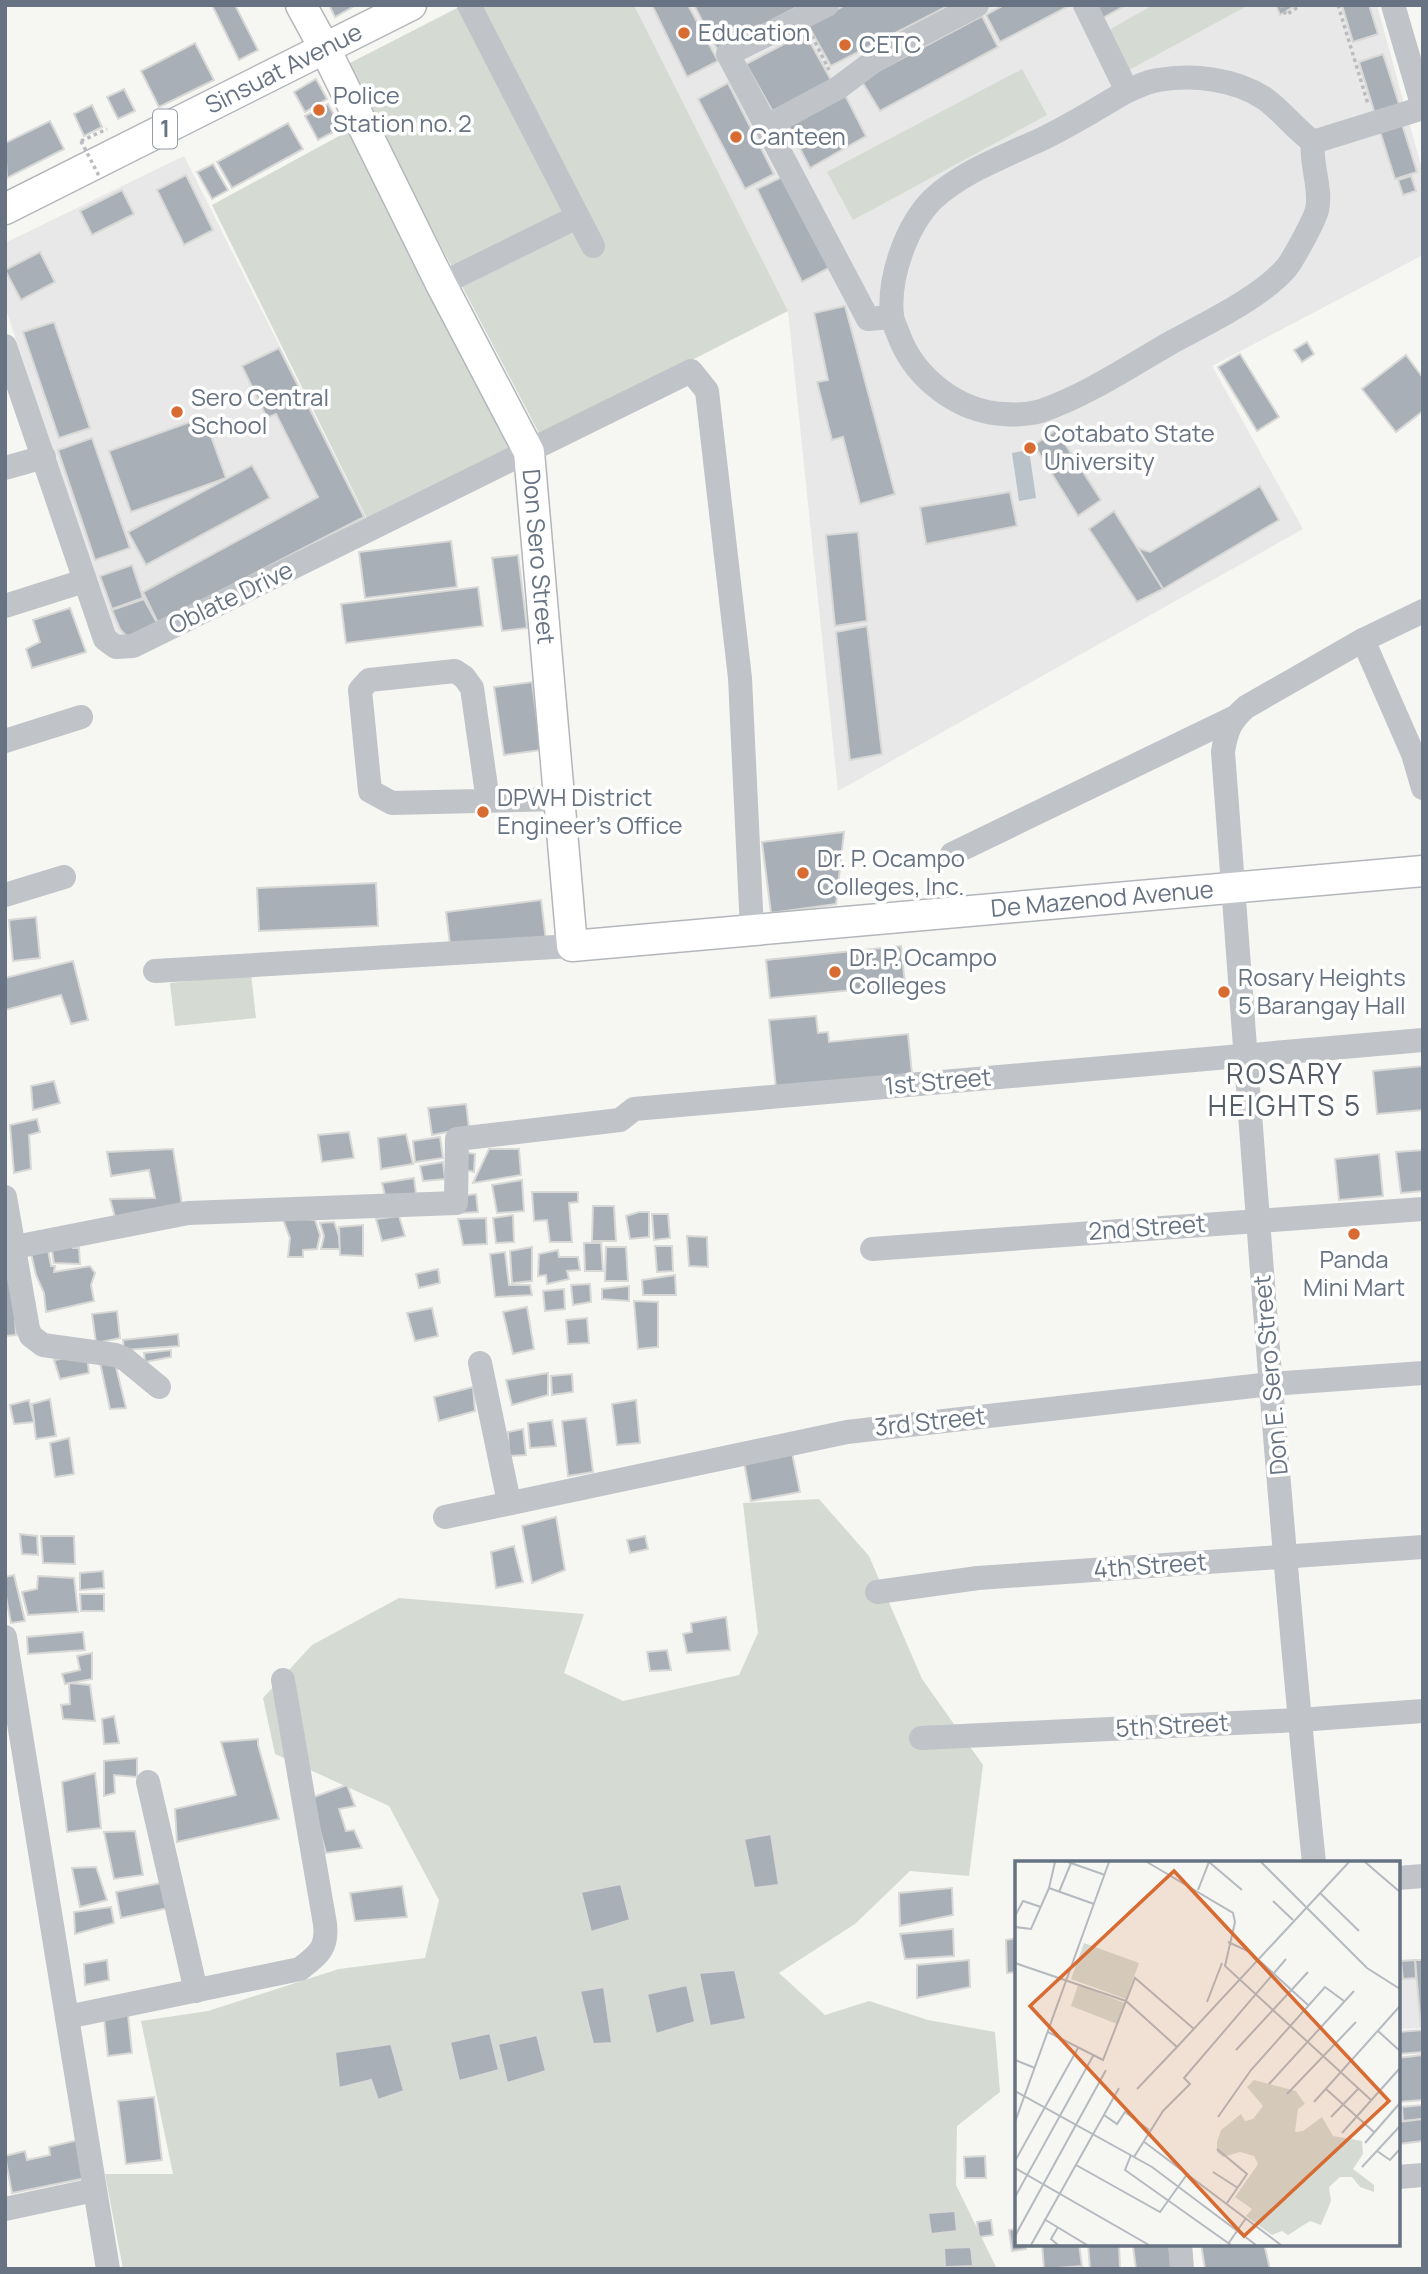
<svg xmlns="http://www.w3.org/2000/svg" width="1428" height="2274" viewBox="0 0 1428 2274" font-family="Manrope,sans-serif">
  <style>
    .built { fill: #e7e8e7 }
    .green { fill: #d5dbd3 }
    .water { fill: #bac3c9 }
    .building { fill: #a9afb6; stroke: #d8d8d6; stroke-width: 2 }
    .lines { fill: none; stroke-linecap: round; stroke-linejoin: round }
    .major-casing { stroke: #b3b7bb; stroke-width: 33 }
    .path { stroke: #babcbf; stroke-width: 3.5; stroke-dasharray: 3.5 3.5; stroke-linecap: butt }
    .minor { stroke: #c0c3c7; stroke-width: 24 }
    .major { stroke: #fff; stroke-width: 30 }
    .path-bridge { stroke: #babcbf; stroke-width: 3.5; stroke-dasharray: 3.5 3.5; stroke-linecap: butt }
    .poi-dot { fill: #d86b32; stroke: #fff; stroke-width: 2.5 }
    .labels { text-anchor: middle; stroke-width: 7; stroke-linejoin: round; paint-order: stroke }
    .shield { fill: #fff; stroke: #959da8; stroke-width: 2 }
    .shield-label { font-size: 23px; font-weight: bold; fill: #677382 }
    .poi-label { font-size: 24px; fill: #677382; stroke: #fff; text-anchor: start }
    .street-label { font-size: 24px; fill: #677382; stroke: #fff }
    .quarter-label { font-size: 28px; letter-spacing: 2px; fill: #555d68; stroke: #fff }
    .inset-road { fill: none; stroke: #b4babf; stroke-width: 2 }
    .view { fill: #d86b32; fill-opacity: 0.15; stroke: #d86b32; stroke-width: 3.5 }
    .inset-edge { fill: none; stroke: #677382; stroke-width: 3.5 }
  </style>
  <rect width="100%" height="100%" fill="#f6f6f3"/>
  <g class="built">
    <polygon points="634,5 1377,5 1423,173 1423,255 1212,366 1303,529 838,791 788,311"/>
    <polygon points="184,156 366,518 131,640 112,633 5,306 5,243"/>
    <polygon points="1423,1959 1423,2028 1398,2029 1398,1961"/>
  </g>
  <g class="green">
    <polygon points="463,5 634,5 788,311 541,437 346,65"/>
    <polygon points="1153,5 1246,5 1247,6 1129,70 1109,30"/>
    <polygon points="1022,69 1047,115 853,220 827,172"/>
    <polygon points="352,129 515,451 369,523 212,205"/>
    <polygon points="251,974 256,1018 175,1026 170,983"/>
    <polygon points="819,1499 869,1556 922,1679 983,1765 969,1876 910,1871 855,1924 779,1973 825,2015 869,2001 928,2020 995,2032 1000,2092 957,2126 956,2185 997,2269 123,2269 105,2174 173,2174 141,2021 208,2011 339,1969 425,1958 439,1900 389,1806 275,1754 263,1698 312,1645 399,1598 584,1614 564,1673 623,1701 739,1675 758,1633 743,1503"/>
  </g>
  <polygon class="water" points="1029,450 1036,498 1019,501 1012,453"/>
  <g class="building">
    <polygon points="212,5 235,5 258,50 239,60"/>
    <polygon points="329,5 356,5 335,17"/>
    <polygon points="652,5 688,5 718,61 687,77"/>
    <polygon points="694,5 801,5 717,49"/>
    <polygon points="845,5 950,5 831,66 808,25"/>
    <polygon points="1004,5 1067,5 1067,7 1000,42 986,15"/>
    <polygon points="1091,5 1126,5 1099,20"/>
    <polygon points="1276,5 1296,5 1280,15"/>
    <polygon points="1342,5 1369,5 1378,34 1353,42"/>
    <polygon points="982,16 998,47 880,111 861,80"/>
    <polygon points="805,33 831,80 773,112 746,64"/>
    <polygon points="195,43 214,80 159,107 141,71"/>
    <polygon points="1383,54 1400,107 1375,114 1359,62"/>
    <polygon points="316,79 327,99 305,112 294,92"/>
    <polygon points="728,83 774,174 745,189 698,99"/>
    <polygon points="124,89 135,111 118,119 107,97"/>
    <polygon points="844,93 866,136 810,168 788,125"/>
    <polygon points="328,104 341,128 318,140 305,116"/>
    <polygon points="92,105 102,127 84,136 74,114"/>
    <polygon points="50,121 64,149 7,178 5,143"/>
    <polygon points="1401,121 1417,172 1395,179 1379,128"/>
    <polygon points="288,123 303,149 232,188 217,162"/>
    <polygon points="213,164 228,190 212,199 197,172"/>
    <polygon points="186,175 213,230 184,245 157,190"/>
    <polygon points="786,175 831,267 802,282 757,189"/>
    <polygon points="1411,176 1416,191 1403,195 1398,180"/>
    <polygon points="122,190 134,214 92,235 80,211"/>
    <polygon points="40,252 55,282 21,300 5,270"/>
    <polygon points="845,306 895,494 860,504 843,437 832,440 817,382 828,380 814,313"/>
    <polygon points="54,322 90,428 59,438 23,332"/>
    <polygon points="1307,342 1314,354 1302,362 1294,350"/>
    <polygon points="279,348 364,517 158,623 143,592 318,497 276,414 267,418 242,366"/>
    <polygon points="1240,354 1279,417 1257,431 1218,367"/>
    <polygon points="1406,355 1423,378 1423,411 1396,432 1362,389"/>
    <polygon points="204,417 226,478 131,512 109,451"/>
    <polygon points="1056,430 1101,500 1078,516 1034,445"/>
    <polygon points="92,438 130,548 95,560 58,450"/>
    <polygon points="252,465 270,498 146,565 128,532"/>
    <polygon points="1260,486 1279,520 1163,589 1138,548 1150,552"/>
    <polygon points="1010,492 1017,526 926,544 920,507"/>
    <polygon points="1114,511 1163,589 1137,602 1089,529"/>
    <polygon points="858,532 867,621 835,626 826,535"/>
    <polygon points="451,541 457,587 365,598 359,552"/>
    <polygon points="518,555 527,628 502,631 492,558"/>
    <polygon points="132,565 143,598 112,609 100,576"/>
    <polygon points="478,587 483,626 346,643 341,604"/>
    <polygon points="144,599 157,623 128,638 120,629 112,610"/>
    <polygon points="70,608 86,652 32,668 26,649 40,642 33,620"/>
    <polygon points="867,626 882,754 850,760 836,632"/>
    <polygon points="532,682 541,750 504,755 494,687"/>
    <polygon points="844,832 836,904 771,913 762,842"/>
    <polygon points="376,883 378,926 259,931 257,888"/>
    <polygon points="541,900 546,941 451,952 446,912"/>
    <polygon points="36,917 40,958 13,961 9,920"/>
    <polygon points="901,946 905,985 770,998 766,960"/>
    <polygon points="73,961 88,1020 71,1024 61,995 5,1010 5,978"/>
    <polygon points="816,1016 818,1033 828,1032 829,1042 908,1034 912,1074 776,1088 769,1020"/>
    <polygon points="1423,1066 1423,1110 1377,1114 1373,1071"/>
    <polygon points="54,1081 60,1103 33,1110 31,1086"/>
    <polygon points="466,1104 469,1128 432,1135 428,1108"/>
    <polygon points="37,1119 40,1132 29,1135 31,1169 14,1173 10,1125"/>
    <polygon points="349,1132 354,1158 322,1162 318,1135"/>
    <polygon points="406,1134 413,1164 381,1169 378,1138"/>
    <polygon points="440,1137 443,1158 415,1162 413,1141"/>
    <polygon points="173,1149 182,1204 115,1217 110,1199 155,1198 149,1170 111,1176 107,1152"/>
    <polygon points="489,1149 519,1149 521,1175 473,1183"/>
    <polygon points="1423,1150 1423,1191 1401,1193 1396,1152"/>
    <polygon points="462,1152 475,1154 474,1172 459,1168"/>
    <polygon points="1379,1154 1383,1196 1339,1200 1335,1159"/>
    <polygon points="443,1162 445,1179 423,1181 420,1166"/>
    <polygon points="414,1178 416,1194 386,1199 382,1183"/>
    <polygon points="522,1180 524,1211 497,1213 492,1185"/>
    <polygon points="532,1192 578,1192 578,1202 569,1203 572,1242 550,1242 547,1220 534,1221"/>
    <polygon points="476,1194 478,1212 462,1213 460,1196"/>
    <polygon points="593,1206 614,1206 616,1241 592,1241"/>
    <polygon points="639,1212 649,1212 649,1237 630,1239 626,1216"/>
    <polygon points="652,1214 668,1214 670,1238 654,1240"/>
    <polygon points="513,1215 514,1242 496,1243 493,1218"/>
    <polygon points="399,1216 405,1236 382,1241 376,1219"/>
    <polygon points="282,1217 315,1220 320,1235 317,1249 303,1250 303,1257 288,1257 290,1238"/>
    <polygon points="486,1218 487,1244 463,1245 458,1219"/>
    <polygon points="334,1222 339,1236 340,1249 321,1249 324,1236 320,1223"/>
    <polygon points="363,1225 363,1256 340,1255 339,1227"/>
    <polygon points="687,1236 707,1237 708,1267 689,1266"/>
    <polygon points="74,1243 73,1248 79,1248 80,1264 54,1263 51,1245"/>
    <polygon points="584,1243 601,1243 603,1271 585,1271"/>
    <polygon points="47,1245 51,1266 55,1266 54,1272 90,1266 95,1273 91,1285 94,1301 46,1312 44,1293 36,1275 30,1249"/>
    <polygon points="655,1246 672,1246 673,1271 657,1272"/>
    <polygon points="532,1247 532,1281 512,1283 510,1251"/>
    <polygon points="606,1247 626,1247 628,1281 605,1281"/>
    <polygon points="558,1250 559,1257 578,1257 580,1270 567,1271 569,1279 547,1284 546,1275 538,1276 539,1254"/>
    <polygon points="505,1252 509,1285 530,1285 532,1295 495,1297 490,1254"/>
    <polygon points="438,1269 440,1283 419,1288 416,1274"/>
    <polygon points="675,1275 676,1295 643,1295 642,1280"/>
    <polygon points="13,1277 16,1335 5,1336 5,1278"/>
    <polygon points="590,1284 591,1302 573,1305 571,1285"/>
    <polygon points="629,1286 629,1301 602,1299 602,1289"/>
    <polygon points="564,1289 565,1309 545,1311 543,1291"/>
    <polygon points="634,1301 658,1302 658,1347 638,1349"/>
    <polygon points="527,1307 534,1349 513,1354 503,1312"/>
    <polygon points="432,1308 438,1336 415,1341 407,1313"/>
    <polygon points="117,1311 120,1338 96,1343 92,1314"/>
    <polygon points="587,1318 589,1343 568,1344 566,1320"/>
    <polygon points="178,1334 179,1346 124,1350 123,1340"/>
    <polygon points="171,1350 171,1357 145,1362 144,1353"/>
    <polygon points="87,1355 89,1373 60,1379 54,1360"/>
    <polygon points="99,1358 114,1359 126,1408 110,1409"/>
    <polygon points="548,1373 548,1395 512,1405 506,1380"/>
    <polygon points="572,1374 573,1392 552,1395 551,1376"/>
    <polygon points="473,1387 475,1411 439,1421 434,1397"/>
    <polygon points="50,1399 56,1436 36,1439 32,1404"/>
    <polygon points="29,1400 34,1422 14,1424 10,1405"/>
    <polygon points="636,1400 640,1443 617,1445 612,1404"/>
    <polygon points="586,1418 593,1472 568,1476 562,1421"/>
    <polygon points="552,1420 556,1446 530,1448 528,1423"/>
    <polygon points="523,1429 526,1455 509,1456 508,1432"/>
    <polygon points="69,1438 74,1474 55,1477 50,1443"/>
    <polygon points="792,1453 800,1492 751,1501 744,1462"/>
    <polygon points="556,1517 565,1570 532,1583 522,1526"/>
    <polygon points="20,1534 37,1536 38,1555 22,1554"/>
    <polygon points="41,1536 74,1536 75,1564 43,1563"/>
    <polygon points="645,1536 648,1549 630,1553 627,1540"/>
    <polygon points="514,1546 523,1582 496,1588 491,1552"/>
    <polygon points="103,1571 104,1588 80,1590 80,1573"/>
    <polygon points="14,1575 25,1621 11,1623 5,1592 5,1577"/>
    <polygon points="38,1576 74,1578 78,1612 28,1615 22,1592 37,1589"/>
    <polygon points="80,1594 104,1594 104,1611 81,1611"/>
    <polygon points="726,1617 730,1650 687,1653 683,1634 692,1632 691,1623"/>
    <polygon points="83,1632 85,1650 28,1654 27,1637"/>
    <polygon points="667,1650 671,1670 650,1671 647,1652"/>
    <polygon points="92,1653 92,1679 65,1684 62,1674 80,1670 77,1656"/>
    <polygon points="69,1683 90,1685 95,1721 63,1719 61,1705 70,1704"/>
    <polygon points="114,1716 119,1743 104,1744 102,1719"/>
    <polygon points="258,1739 258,1745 279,1819 177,1842 175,1809 236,1795 221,1742"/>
    <polygon points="137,1758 137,1777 114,1775 115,1793 104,1796 104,1761"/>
    <polygon points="95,1773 101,1828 67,1832 62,1782"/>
    <polygon points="347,1785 355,1806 339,1809 346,1831 354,1830 362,1848 326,1853 311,1798"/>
    <polygon points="135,1831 143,1875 114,1879 104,1832"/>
    <polygon points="771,1834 779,1885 754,1888 744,1839"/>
    <polygon points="96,1867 107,1900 80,1907 72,1868"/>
    <polygon points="161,1883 168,1908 121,1918 116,1892"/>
    <polygon points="621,1884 630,1920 591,1932 581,1892"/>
    <polygon points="402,1886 407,1917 355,1921 350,1893"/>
    <polygon points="952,1888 953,1915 900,1926 899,1893"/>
    <polygon points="111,1907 114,1923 75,1934 74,1912"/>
    <polygon points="953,1929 954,1956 905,1959 900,1934"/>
    <polygon points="1017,1938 1017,1972 1007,1973 1006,1940"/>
    <polygon points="107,1960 109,1980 85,1985 84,1964"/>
    <polygon points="969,1960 970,1987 917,1998 917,1965"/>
    <polygon points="1415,1960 1423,1960 1423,2027 1421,2027"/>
    <polygon points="1415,1960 1416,1978 1403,1979 1401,1961"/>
    <polygon points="735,1970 746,2019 710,2026 699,1973"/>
    <polygon points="687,1985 695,2022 656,2034 647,1994"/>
    <polygon points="604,1987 612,2043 593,2044 580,1991"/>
    <polygon points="128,2015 132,2053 108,2056 104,2018"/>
    <polygon points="1423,2030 1423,2052 1398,2054 1398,2032"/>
    <polygon points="490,2033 499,2070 459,2081 450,2042"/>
    <polygon points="537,2035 546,2071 507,2083 498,2044"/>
    <polygon points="391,2044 404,2091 378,2100 371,2080 339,2088 335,2052"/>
    <polygon points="1423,2055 1423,2100 1398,2102 1398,2058"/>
    <polygon points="154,2097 162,2160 126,2164 118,2101"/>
    <polygon points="1423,2105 1423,2119 1403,2121 1402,2107"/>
    <polygon points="1423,2119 1423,2141 1398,2144 1398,2122"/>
    <polygon points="78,2140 86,2178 12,2193 5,2156 25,2151 27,2160 50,2155 49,2147"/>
    <polygon points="985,2156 986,2178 965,2178 964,2157"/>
    <polygon points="955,2211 957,2231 931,2234 928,2213"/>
    <polygon points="991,2220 993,2235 979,2237 977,2222"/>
    <polygon points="1017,2229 1017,2244 1025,2244 1026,2249 1012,2251 1009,2230"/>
    <polygon points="1042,2244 1079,2244 1082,2266 1044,2269"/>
    <polygon points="1088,2244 1119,2244 1120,2269 1090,2269"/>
    <polygon points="1148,2244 1169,2244 1172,2269 1136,2269 1133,2246"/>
    <polygon points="1201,2244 1264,2244 1270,2269 1205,2269"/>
    <polygon points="971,2247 973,2266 945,2267 944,2248"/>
  </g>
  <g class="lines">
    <defs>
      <g id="major">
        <path id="s1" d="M301,5L325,49L441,284L529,452L572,946L1423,871"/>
        <path id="s2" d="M5,209L411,5"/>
      </g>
    </defs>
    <use href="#major" class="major-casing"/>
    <g class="path">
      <polyline points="1281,5 1286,15 1301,5"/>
      <polyline points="1338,5 1368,104"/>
      <polyline points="812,36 829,70"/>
      <polyline points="81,141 107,129"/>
    </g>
    <g class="minor">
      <polyline points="469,5 593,246"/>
      <polyline points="827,5 728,54 868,319 892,317"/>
      <path d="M1085,5L1127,91C1137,87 1148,81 1158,80C1194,74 1234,79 1264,98C1282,111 1295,129 1313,142L1423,108"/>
      <polyline points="1393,5 1423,107"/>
      <path d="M1127,91C1100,107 1073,124 1044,138C1008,155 963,171 933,199C906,226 888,278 892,316C893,323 897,330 899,336C915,378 958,412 1004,414C1015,415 1030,414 1041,411C1087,395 1130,366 1172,342C1207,323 1262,297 1287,267C1294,258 1314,221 1317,210C1322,188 1310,164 1313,142"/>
      <polyline points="767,126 838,88 874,61 912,39 977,5"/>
      <polyline points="441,284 577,217"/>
      <polyline points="5,346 105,639 116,647 133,646 691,371 707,391 740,678 752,930"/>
      <polyline points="5,468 44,457"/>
      <polyline points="5,606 84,581"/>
      <polyline points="1363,640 1413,754 1423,788"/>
      <polyline points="5,741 81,717"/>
      <polyline points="488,801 472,688 464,677 455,671 369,680 360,690 370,791 392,803 559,799"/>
      <polyline points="952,854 1233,718"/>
      <polyline points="5,895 64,877"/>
      <polyline points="155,971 572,946"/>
      <polyline points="5,1197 28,1329 31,1336 43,1345 115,1355 125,1359 159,1387"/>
      <polyline points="5,1249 188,1213 456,1203 457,1139 620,1120 634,1109 1423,1040"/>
      <polyline points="872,1249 1423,1209"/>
      <polyline points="480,1363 509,1502"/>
      <polyline points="445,1517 847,1432 1271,1384 1423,1373"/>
      <polyline points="877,1592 978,1578 1423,1547"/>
      <polyline points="5,1637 108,2269"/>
      <polyline points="921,1738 1299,1720 1423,1711"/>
      <polyline points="148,1782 196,1991"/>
      <path d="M1314,1863C1276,1493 1251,1122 1223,752C1226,731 1231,720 1246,707L1363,640L1423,611"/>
      <polyline points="1398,1878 1423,1876"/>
      <path d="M67,2017L300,1969C318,1955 328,1948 325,1924L283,1680"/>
      <polyline points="1398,2177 1423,2175"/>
      <polyline points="5,2209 94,2190"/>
      <polyline points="1180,2244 1182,2269"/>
    </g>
    <use href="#major" class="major"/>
    <polyline class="path-bridge" points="81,141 100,178"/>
  </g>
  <g class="poi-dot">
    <circle cx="684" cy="33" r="7"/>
    <circle cx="845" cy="45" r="7"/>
    <circle cx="319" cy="110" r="7"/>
    <circle cx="736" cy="137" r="7"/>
    <circle cx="177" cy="412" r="7"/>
    <circle cx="1030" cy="448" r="7"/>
    <circle cx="483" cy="812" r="7"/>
    <circle cx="803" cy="873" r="7"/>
    <circle cx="835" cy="972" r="7"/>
    <circle cx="1224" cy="992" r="7"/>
    <circle cx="1354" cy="1234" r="7"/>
  </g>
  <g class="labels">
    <rect class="shield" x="153" y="109.5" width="24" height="39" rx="5"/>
    <g class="shield-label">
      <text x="165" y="137">1</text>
    </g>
    <g class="poi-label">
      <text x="698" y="41">Education</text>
      <text x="859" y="53">CETC</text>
      <text x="333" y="104">Police<tspan x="333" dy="28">Station no. 2</tspan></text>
      <text x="750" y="145">Canteen</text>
      <text x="191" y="406">Sero Central<tspan x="191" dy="28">School</tspan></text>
      <text x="1044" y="442">Cotabato State<tspan x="1044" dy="28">University</tspan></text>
      <text x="497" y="806">DPWH District<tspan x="497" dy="28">Engineer's Office</tspan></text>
      <text x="817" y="867">Dr. P. Ocampo<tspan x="817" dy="28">Colleges, Inc.</tspan></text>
      <text x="849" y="966">Dr. P. Ocampo<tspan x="849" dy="28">Colleges</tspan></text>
      <text x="1238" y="986">Rosary Heights<tspan x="1238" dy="28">5 Barangay Hall</tspan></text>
      <text x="1354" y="1268" text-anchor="middle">Panda<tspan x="1354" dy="28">Mini Mart</tspan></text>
    </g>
    <g class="street-label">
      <text dy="8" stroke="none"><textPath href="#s2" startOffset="312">Sinsuat Avenue</textPath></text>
      <text dy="8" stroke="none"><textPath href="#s1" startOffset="607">Don Sero Street</textPath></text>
      <text transform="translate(231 598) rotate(-26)" y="8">Oblate Drive</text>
      <text dy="8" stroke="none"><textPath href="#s1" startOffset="1530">De Mazenod Avenue</textPath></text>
      <text transform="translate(938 1082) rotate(-5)" y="8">1st Street</text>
      <text transform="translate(1147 1228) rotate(-4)" y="8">2nd Street</text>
      <text transform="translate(1271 1375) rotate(-95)" y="8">Don E. Sero Street</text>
      <text transform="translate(930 1422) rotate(-6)" y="8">3rd Street</text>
      <text transform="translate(1150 1566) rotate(-4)" y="8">4th Street</text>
      <text transform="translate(1172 1726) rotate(-3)" y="8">5th Street</text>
    </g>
    <g class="quarter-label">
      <text x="1285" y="1084">ROSARY<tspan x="1285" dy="32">HEIGHTS 5</tspan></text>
    </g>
  </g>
  <g transform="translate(1015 1861)">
    <rect width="385" height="385" fill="#f6f6f3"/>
    <path d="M69,82L124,102L111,138L56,118ZM63,124L110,142L102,163L56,145ZM239,219L281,230L290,243L283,248L280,271L288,270L307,256L318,275L347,280L348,293L338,308L359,324V331L345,326L337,316H325L314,326L316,340L306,364L295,360L273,374L267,370L257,374L231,355L237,348L220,336L243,303L239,295L225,291L208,296L202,291V281L206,269L226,253L230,260L238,258L248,245L232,226Z" fill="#d5dbd3"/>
    <path class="inset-road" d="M40,1L34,27L79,43M53,1L90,14M132,1L218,52L220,61L210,105L356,239M246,1L352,107L385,128M350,1L385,31M183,29L194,1L227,29M44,31L56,2M305,32L344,70M258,40L278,59M0,55L8,40L26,46M0,66L16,68L34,27M213,81L235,91L293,144M0,102L111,140L162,186L334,1M192,141L207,102M363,170L385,190M33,171L88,199L120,117L179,168M221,189L293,111M0,199L20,207M254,223L339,130M122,228L162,186M311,228L360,272M0,230L137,306L241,384M272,233L341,161M299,241L385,145M89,254L102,263L110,251L134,269M203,256L236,209L310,126L329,140M316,256L344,227M0,261L94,1M327,272L385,207M128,280L266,384M350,282L385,242M202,288L232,313L212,342M362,290L375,299L385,288M116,294L110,309L216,384M119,296L148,250L175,223L169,217L271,98M0,300L63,187M61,304L145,351L173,312M347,306L385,265M0,307L134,384M198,311L223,327M0,336L78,195M29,358L72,384M43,366L36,378L43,384M0,375L91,209M213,383L231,357M16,384L104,227"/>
    <path class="view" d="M159,10L374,240L229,375L15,145Z"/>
    <rect width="385" height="385" class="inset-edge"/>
  </g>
  <rect width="1428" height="2274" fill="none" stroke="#677382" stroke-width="14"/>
</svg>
